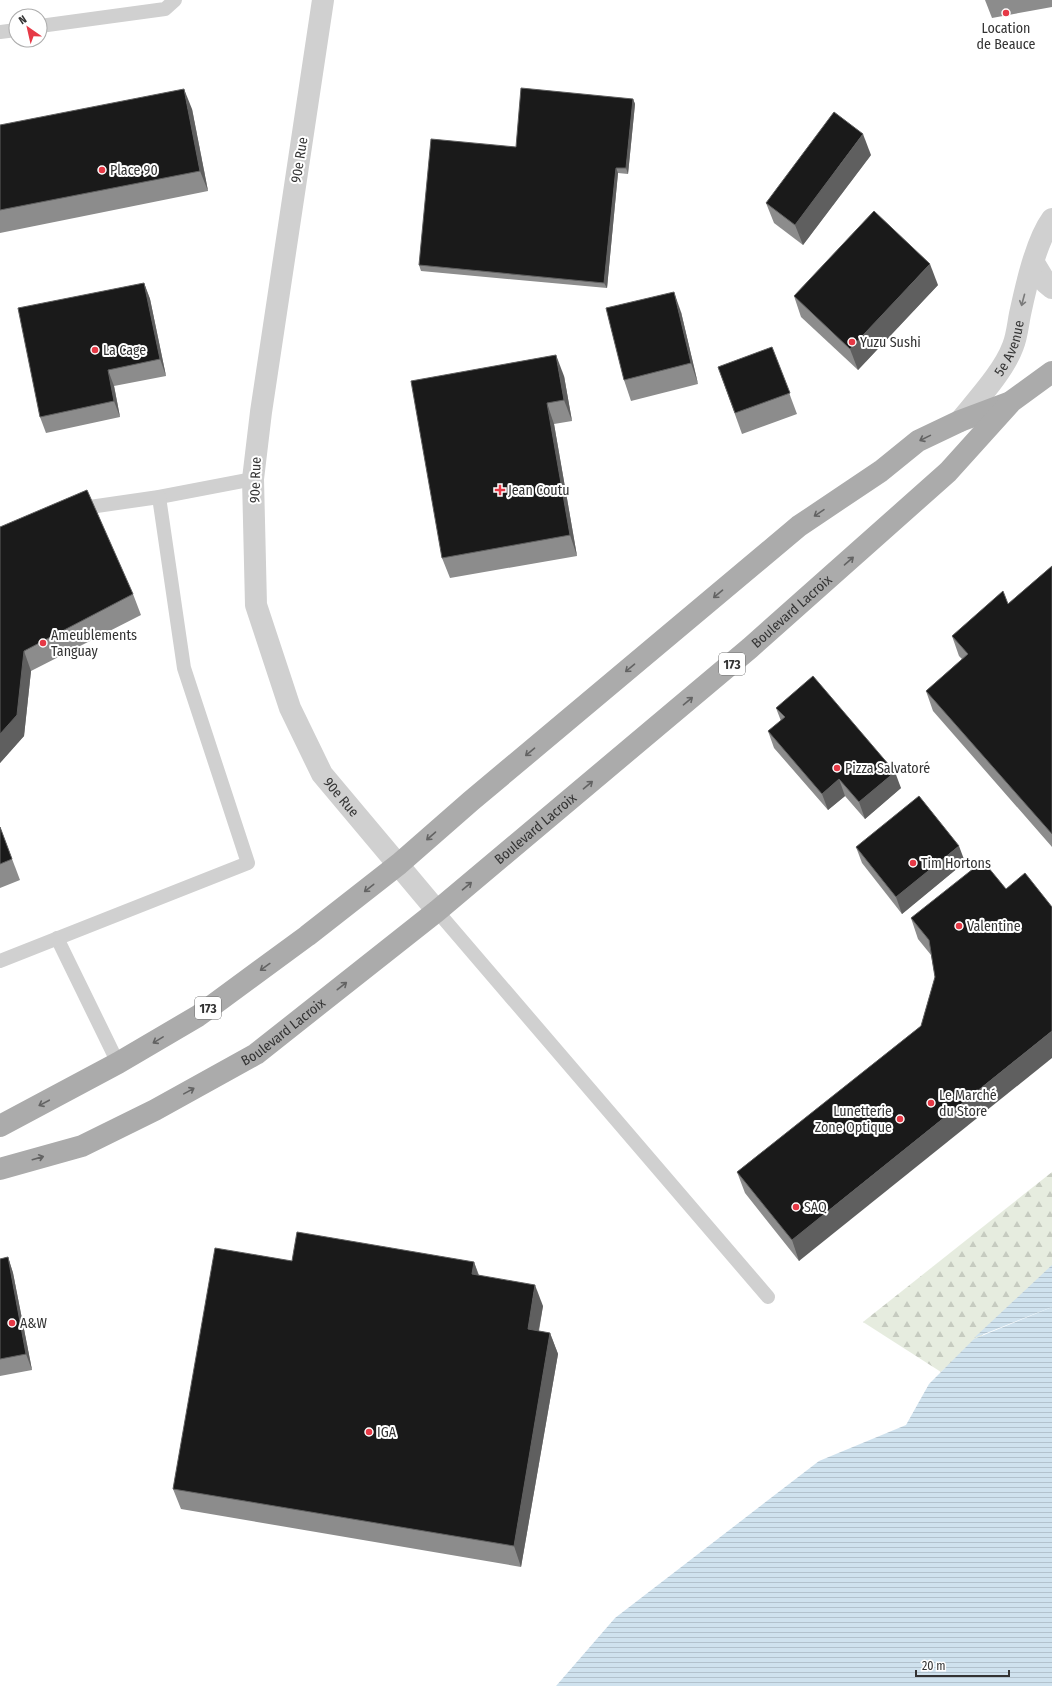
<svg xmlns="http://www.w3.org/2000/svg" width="1052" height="1686" viewBox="0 0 1052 1686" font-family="'Fira Sans Condensed',sans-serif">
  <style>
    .forest { fill: url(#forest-firs) }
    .water { fill: url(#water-rules) }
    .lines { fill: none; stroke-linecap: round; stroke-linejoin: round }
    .service { stroke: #d0d0d0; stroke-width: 14 }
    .minor { stroke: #d0d0d0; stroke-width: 22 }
    .tertiary { stroke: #d0d0d0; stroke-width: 22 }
    .primary { stroke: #ababab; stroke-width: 22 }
    .wall { fill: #8c8c8c }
    .shaded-wall { fill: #5f5f5f }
    .building { fill: #1a1a1a; stroke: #5f5f5f }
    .oneway { stroke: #7a7a7a }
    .oneway2 { stroke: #636363 }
    .poi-dot { fill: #e63946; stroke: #fff; stroke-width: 1.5 }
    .labels { text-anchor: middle; stroke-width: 4; stroke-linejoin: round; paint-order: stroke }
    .shield { fill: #fff; stroke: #707070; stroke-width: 1 }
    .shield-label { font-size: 13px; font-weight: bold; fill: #333 }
    .poi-label { font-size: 14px; fill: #333; stroke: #fff; text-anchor: start }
    .street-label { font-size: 14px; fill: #333; stroke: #fff }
  </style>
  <defs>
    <pattern id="forest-firs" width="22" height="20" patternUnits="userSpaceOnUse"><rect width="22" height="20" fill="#e6ecdf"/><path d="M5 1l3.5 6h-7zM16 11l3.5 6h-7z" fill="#c6cbc0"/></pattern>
    <pattern id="water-rules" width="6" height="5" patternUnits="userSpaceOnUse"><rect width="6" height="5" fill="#cfe2ee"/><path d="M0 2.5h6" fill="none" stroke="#b2c2cd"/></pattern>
  </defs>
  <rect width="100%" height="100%" fill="#fff"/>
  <polygon class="forest" points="1052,1172 1052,1272 941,1372 863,1322"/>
  <g class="water">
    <polygon points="1052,1265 1052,1307 974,1338"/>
    <polygon points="1052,1307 1052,1686 556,1686 615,1618 819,1461 906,1425 929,1384 974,1339"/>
  </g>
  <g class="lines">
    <g class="service">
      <polyline points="40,26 165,9 175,0"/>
      <polyline points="0,32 16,30"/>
      <polyline points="76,509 159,497 253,479"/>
      <polyline points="437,911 768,1297"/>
      <polyline points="57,938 118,1063"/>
      <polyline points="0,961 248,863 184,668 159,497"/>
    </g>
    <g class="minor">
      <polyline points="1034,263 1046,283 1052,288"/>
      <path id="s1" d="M960,421C977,400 1004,371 1013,346C1017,336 1018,324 1020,314C1026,286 1036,241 1052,219"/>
    </g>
    <path class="tertiary" id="s2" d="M323,0L261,412L253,479L256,605L290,708L322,774L437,911"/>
    <g class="primary">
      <polyline points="0,1126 118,1063 198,1016 307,936 399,864 471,801 799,526 881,471 918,441 960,421 1008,403"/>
      <path id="s3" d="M0,1169L82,1146L155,1110L256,1054L437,911L750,648L948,472L1012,401L1052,372"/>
    </g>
  </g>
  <g class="wall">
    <polygon points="985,0 1052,0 1052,7 992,18"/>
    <polygon points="633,99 635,104 628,174 618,173 607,288 421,271 419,265 516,147"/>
    <polygon points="192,109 208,191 0,233 0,125"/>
    <polygon points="871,155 803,245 774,223 766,203"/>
    <polygon points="144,283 150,299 166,376 114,386 120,417 46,433 40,417"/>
    <polygon points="938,285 858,370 801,317 794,296"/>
    <polygon points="681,312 698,384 631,401 624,380"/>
    <polygon points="772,347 797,414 742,434 718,367"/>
    <polygon points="564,376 572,421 554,424 577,556 450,578 442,558"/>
    <polygon points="0,527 133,594 141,615 31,671 24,736 0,763"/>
    <polygon points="1052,566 1052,847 933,711 926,691 962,659 959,656 952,636 1008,604"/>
    <polygon points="776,708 901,788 865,819 845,796 828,810 774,748 768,731 781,721"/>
    <polygon points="0,827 20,880 0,888"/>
    <polygon points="856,847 965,862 902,914 862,863"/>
    <polygon points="1006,889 799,1261 745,1193 737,1172 921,1026 935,977 931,955 918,939 911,918"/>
    <polygon points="8,1257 13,1273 32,1370 0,1376 0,1259"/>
    <polygon points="292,1261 474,1262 479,1275 543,1306 539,1331 550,1333 558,1354 521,1567 181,1509 173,1489"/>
  </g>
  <g class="shaded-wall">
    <polygon points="184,89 192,109 208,191 200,171"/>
    <polygon points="633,99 635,104 628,174 626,168"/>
    <polygon points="863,134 871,155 803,245 795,225"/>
    <polygon points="616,168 618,173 607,288 604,283"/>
    <polygon points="930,264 938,285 858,370 850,349"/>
    <polygon points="144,283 150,299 166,376 160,359"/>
    <polygon points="674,292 681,312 698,384 691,363"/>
    <polygon points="556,355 564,376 572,421 564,400"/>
    <polygon points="108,370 114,386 120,417 114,401"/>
    <polygon points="547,403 554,424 577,556 570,535"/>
    <polygon points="24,651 31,671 24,736 0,763 0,734"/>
    <polygon points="895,772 901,788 865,819 859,802"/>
    <polygon points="839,779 845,796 828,810 822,794"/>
    <polygon points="959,846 965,862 902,914 896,897"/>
    <polygon points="1052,1031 1052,1058 799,1261 792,1240"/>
    <polygon points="8,1257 13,1273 32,1370 26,1354"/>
    <polygon points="474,1262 481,1283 472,1274"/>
    <polygon points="535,1285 543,1306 535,1350 528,1329"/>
    <polygon points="550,1333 558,1354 521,1567 514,1546"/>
  </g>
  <g class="building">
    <polygon points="521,88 633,99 626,168 616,168 604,283 419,265 431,139 516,147"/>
    <polygon points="184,89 200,171 0,210 0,125"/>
    <polygon points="834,112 863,134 795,225 766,203"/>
    <polygon points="874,211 930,264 850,349 794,296"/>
    <polygon points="144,283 160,359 108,370 114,401 40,417 18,308"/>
    <polygon points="674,292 691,363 624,380 606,308"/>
    <polygon points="772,347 790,393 735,413 718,367"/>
    <polygon points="556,355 564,400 547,403 570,535 442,558 411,381"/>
    <polygon points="87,490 133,594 24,651 17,715 0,734 0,527"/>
    <polygon points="1052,566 1052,834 926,691 968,654 952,636 1003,591 1008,604"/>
    <polygon points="813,676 895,772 859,802 839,779 822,794 768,731 785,717 776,708"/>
    <polygon points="919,796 959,846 896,897 856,847"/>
    <polygon points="0,827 12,859 0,864"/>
    <polygon points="983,861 1006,889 1025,873 1052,907 1052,1031 792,1240 737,1172 921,1026 935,977 929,940 911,918"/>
    <polygon points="297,1232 474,1262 472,1274 535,1285 528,1329 550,1333 514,1546 173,1489 215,1248 292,1261"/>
    <polygon points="8,1257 26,1354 0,1359 0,1259"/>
  </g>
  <defs><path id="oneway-shaft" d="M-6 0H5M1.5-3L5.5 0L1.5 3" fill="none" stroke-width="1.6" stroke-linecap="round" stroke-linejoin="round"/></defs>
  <use class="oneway" href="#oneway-shaft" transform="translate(1023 300) rotate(105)"/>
  <g class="oneway2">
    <use href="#oneway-shaft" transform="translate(925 438) rotate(154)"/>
    <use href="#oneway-shaft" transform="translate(819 513) rotate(146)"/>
    <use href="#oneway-shaft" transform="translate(849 561) rotate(-41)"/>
    <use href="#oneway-shaft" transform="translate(718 594) rotate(140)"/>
    <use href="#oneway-shaft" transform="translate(630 668) rotate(140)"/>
    <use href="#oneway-shaft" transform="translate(688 701) rotate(-40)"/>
    <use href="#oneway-shaft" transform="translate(530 752) rotate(140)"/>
    <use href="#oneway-shaft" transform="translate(588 785) rotate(-40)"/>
    <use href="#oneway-shaft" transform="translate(431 836) rotate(139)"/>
    <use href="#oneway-shaft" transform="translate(467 886) rotate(-40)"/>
    <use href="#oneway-shaft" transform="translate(369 888) rotate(142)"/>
    <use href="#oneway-shaft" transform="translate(265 967) rotate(144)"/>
    <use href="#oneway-shaft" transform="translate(342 986) rotate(-38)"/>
    <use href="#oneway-shaft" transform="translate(158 1040) rotate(149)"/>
    <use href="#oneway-shaft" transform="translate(189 1091) rotate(-29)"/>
    <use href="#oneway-shaft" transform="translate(44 1103) rotate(152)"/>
    <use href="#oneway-shaft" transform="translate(38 1158) rotate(-16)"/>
  </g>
  <g class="poi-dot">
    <circle cx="1006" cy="13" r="4"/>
    <circle cx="102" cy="170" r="4"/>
    <circle cx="852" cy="342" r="4"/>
    <circle cx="95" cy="350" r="4"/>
    <path d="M498 484h4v4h4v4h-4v4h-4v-4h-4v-4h4z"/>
    <circle cx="43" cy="643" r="4"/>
    <circle cx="837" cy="768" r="4"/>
    <circle cx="913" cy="863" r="4"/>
    <circle cx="959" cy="926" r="4"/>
    <circle cx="931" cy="1103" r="4"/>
    <circle cx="900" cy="1119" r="4"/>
    <circle cx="796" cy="1207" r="4"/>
    <circle cx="12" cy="1323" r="4"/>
    <circle cx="369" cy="1432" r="4"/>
  </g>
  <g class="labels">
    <g class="shield">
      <rect x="719" y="653" width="26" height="22" rx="3"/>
      <rect x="195" y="997" width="26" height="22" rx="3"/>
    </g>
    <g class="shield-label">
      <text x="732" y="669">173</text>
      <text x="208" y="1013">173</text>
    </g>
    <g class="poi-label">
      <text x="1006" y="33" text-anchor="middle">Location<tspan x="1006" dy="16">de Beauce</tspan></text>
      <text x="110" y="175">Place 90</text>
      <text x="860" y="347">Yuzu Sushi</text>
      <text x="103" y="355">La Cage</text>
      <text x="508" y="495">Jean Coutu</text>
      <text x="51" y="640">Ameublements<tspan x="51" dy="16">Tanguay</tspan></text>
      <text x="845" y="773">Pizza Salvatoré</text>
      <text x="921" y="868">Tim Hortons</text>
      <text x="967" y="931">Valentine</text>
      <text x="939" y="1100">Le Marché<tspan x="939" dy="16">du Store</tspan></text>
      <text x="892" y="1116" text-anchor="end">Lunetterie<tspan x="892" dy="16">Zone Optique</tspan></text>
      <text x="804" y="1212">SAQ</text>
      <text x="20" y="1328">A&amp;W</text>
      <text x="377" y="1437">IGA</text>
    </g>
    <g class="street-label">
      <text transform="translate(299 160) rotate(-81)" y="5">90e Rue</text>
      <text dy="5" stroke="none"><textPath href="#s1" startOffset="89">5e Avenue</textPath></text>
      <text transform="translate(255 480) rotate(-88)" y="5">90e Rue</text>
      <text dy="5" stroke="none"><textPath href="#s3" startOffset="977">Boulevard Lacroix</textPath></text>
      <text dy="5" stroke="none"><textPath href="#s2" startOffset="822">90e Rue</textPath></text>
      <text dy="5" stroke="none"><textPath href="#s3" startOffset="641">Boulevard Lacroix</textPath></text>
      <text dy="5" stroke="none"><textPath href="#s3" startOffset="317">Boulevard Lacroix</textPath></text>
    </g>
  </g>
  <g transform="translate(28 28) rotate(326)"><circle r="19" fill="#ffffff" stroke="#adadad"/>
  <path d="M0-3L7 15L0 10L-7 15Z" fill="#e63946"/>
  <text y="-6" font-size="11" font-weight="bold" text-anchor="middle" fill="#333333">N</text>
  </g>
  <path d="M916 1670v6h93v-6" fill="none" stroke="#333333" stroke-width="2"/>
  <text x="922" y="1670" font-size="12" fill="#333333" stroke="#ffffff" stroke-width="3" paint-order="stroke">20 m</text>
</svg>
